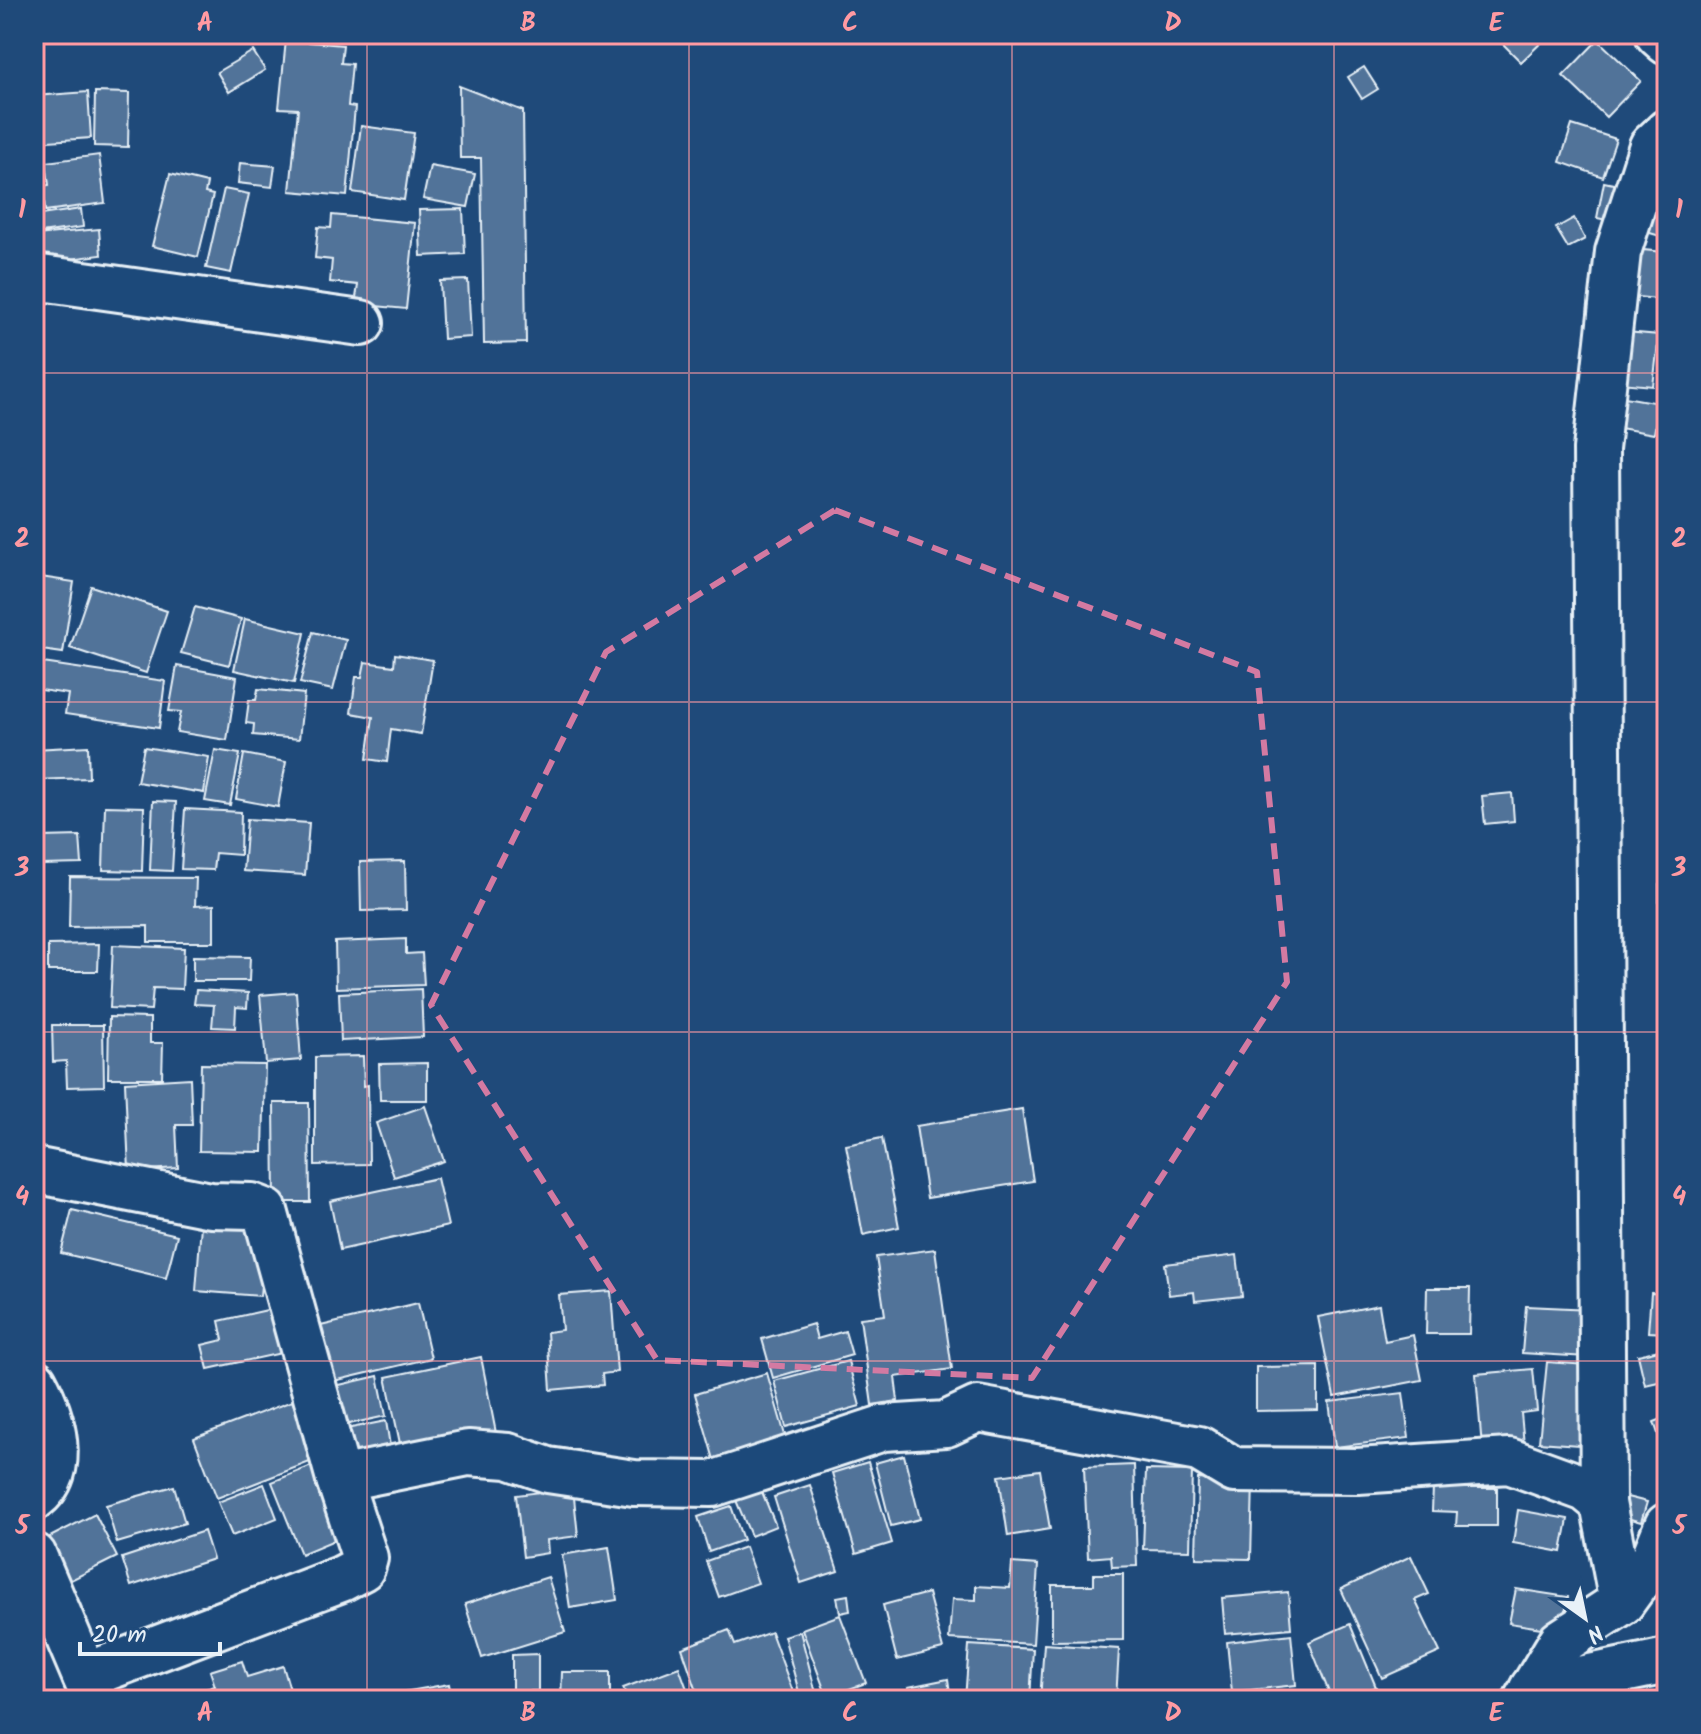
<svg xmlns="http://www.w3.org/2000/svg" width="1701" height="1734" viewBox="0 0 1701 1734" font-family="Kalam,sans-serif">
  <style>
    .building { fill: #517399; stroke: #e8f1f8; stroke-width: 2 }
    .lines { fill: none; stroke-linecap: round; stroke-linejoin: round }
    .minor-casing { stroke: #e8f1f8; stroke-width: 50 }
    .minor { stroke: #1f4a7a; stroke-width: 44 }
    .marked { fill: none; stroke: #d37aa2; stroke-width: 6; stroke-dasharray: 16 10; stroke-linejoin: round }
    .grid { fill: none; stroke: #ff9aa2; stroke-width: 2; stroke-opacity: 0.55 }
    .neatline { fill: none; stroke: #ff9aa2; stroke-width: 3 }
    .grid-label { font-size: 26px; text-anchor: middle; font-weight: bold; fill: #ff9aa2 }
  </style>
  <rect width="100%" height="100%" fill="#1f4a7a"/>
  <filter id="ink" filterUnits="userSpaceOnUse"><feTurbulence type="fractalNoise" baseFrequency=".0125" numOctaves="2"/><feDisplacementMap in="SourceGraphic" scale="16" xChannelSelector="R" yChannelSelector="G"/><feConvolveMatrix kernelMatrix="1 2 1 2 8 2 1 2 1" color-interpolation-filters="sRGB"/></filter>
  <g filter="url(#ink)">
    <g class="building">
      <polygon points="1513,34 1545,34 1547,37 1521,62 1503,44"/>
      <polygon points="286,40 343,45 341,63 352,64 348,106 355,107 347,196 290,191 298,109 279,108"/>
      <polygon points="1598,40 1641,81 1606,117 1563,76"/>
      <polygon points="253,51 265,70 229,92 217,72"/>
      <polygon points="1364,67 1378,89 1362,99 1348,77"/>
      <polygon points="459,86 523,111 526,343 484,344 481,158 460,158"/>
      <polygon points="88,92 91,138 34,142 34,96"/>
      <polygon points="95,92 129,93 128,147 94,146"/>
      <polygon points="1572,125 1616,139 1603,177 1560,162"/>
      <polygon points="361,126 414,133 404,200 352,192"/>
      <polygon points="99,155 105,203 45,211 43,186 49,185 46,162"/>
      <polygon points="240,163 275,166 272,187 238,183"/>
      <polygon points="430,166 475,174 468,207 423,199"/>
      <polygon points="170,174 207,183 205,193 213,195 198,257 152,246"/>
      <polygon points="1658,180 1667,183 1667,238 1643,231"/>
      <polygon points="1604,182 1628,187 1621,223 1597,218"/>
      <polygon points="224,189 249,194 231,273 206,268"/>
      <polygon points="81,209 83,227 34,234 34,216"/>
      <polygon points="463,209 465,254 421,256 419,210"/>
      <polygon points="332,215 415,223 406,309 355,304 358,285 330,282 332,260 315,258 318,227 331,228"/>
      <polygon points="1574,218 1585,239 1568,248 1556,228"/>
      <polygon points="99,229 101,255 39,263 36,235"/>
      <polygon points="1632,249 1664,252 1658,299 1627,296"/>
      <polygon points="1667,271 1667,350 1661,349"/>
      <polygon points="468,280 471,337 443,339 440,281"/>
      <polygon points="1626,332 1659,335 1653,386 1621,383"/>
      <polygon points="1625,397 1659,403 1654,434 1620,428"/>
      <polygon points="34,576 74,582 63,653 34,649"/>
      <polygon points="91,586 167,611 146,673 70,648"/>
      <polygon points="195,607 241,619 229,665 181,653"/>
      <polygon points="245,619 305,633 294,683 234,670"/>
      <polygon points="313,632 346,640 333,690 300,683"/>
      <polygon points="395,654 433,660 421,734 391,729 387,762 367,759 373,717 351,713 356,677 362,677 365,662 394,666"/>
      <polygon points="36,662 165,681 159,728 65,714 68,694 34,689"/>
      <polygon points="177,666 237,677 227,740 177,732 181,712 169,711"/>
      <polygon points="258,689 304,694 299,739 253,735 254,724 246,723 249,700 256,700"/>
      <polygon points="88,746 89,778 34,780 34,749"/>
      <polygon points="144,747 209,757 204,793 137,782"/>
      <polygon points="215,750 240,754 230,805 205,801"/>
      <polygon points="244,754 286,762 278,807 236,799"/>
      <polygon points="1512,793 1514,821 1485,824 1482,796"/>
      <polygon points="153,801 176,802 172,871 150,870"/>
      <polygon points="1666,802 1667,802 1667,866 1664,866"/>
      <polygon points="105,806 144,807 142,871 103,870"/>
      <polygon points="185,809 241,812 240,855 215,853 213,870 181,869"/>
      <polygon points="247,819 309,823 305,875 243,871"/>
      <polygon points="80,836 82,864 42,865 42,837"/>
      <polygon points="405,861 406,910 361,911 360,862"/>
      <polygon points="70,877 196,878 195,906 214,905 214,942 148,942 148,926 69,927"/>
      <polygon points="1659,884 1667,884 1667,992 1660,992"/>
      <polygon points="406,939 406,954 422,953 424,985 336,988 335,942"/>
      <polygon points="99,944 98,971 48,971 48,945"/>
      <polygon points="113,945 184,948 182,989 153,988 151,1010 110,1008"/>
      <polygon points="193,956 250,957 249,981 193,981"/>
      <polygon points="421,989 423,1037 341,1041 339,993"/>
      <polygon points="196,990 248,993 247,1008 236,1007 235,1028 212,1027 214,1005 194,1004"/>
      <polygon points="296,992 301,1060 266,1063 260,995"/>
      <polygon points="109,1017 150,1018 150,1043 163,1043 162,1078 108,1078"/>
      <polygon points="52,1025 103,1025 104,1086 67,1087 66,1061 53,1062"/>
      <polygon points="363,1056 364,1086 368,1085 369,1164 315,1165 315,1057"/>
      <polygon points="427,1063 427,1100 380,1100 379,1064"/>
      <polygon points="201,1064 265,1065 263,1152 199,1151"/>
      <polygon points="190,1078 192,1125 176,1125 178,1168 129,1171 125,1082"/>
      <polygon points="274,1103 309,1103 310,1202 275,1202"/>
      <polygon points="425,1106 444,1161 394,1177 376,1123"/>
      <polygon points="1022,1109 1033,1181 927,1198 916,1126"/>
      <polygon points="882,1138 899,1227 863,1235 846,1145"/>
      <polygon points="437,1178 448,1226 340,1250 330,1201"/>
      <polygon points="34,1183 45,1187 34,1213"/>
      <polygon points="72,1210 177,1235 166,1278 61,1253"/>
      <polygon points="201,1225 260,1229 264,1251 260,1296 196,1291"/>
      <polygon points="935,1249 952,1369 895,1377 898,1401 872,1405 860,1318 885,1315 876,1257"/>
      <polygon points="1237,1255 1242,1296 1195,1301 1194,1292 1169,1295 1165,1264"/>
      <polygon points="1427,1288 1470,1288 1469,1334 1426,1334"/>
      <polygon points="611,1291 617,1372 602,1374 603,1385 551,1390 547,1332 562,1330 559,1295"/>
      <polygon points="1651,1293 1667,1294 1667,1333 1648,1332"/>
      <polygon points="418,1303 431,1358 321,1384 308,1329"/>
      <polygon points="1379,1305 1385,1341 1413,1335 1422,1380 1334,1397 1318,1317"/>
      <polygon points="1526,1306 1591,1309 1587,1357 1522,1353"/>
      <polygon points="276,1308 286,1352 208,1369 202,1345 223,1340 219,1321"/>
      <polygon points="813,1324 817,1339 845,1331 852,1355 773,1378 762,1339"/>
      <polygon points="1667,1348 1667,1380 1645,1385 1638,1355"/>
      <polygon points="481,1357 496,1433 402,1453 386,1377"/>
      <polygon points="848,1361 860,1406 786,1427 774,1381"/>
      <polygon points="1547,1362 1600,1366 1592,1446 1539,1442"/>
      <polygon points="1318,1366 1318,1410 1256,1411 1256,1367"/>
      <polygon points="1533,1369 1537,1411 1521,1413 1524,1445 1482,1448 1476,1374"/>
      <polygon points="767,1373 789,1449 717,1470 695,1394"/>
      <polygon points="378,1376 386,1416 331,1428 322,1389"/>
      <polygon points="1403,1393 1409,1438 1335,1447 1329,1402"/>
      <polygon points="292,1401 315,1460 217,1498 194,1438"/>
      <polygon points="1667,1417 1667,1460 1654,1422"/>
      <polygon points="386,1421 390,1446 341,1456 336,1431"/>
      <polygon points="904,1455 920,1519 891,1526 875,1463"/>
      <polygon points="868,1462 892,1543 856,1554 832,1473"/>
      <polygon points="314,1465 344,1536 301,1554 272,1482"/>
      <polygon points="1134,1465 1137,1566 1112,1567 1111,1556 1088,1558 1084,1467"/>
      <polygon points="1040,1470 1050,1529 1008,1536 999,1476"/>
      <polygon points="1146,1470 1192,1471 1190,1550 1143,1549"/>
      <polygon points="1198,1479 1253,1480 1251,1559 1196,1558"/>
      <polygon points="264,1484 277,1518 232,1536 218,1502"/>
      <polygon points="810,1485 838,1571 801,1583 774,1497"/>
      <polygon points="174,1486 185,1523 117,1543 106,1505"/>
      <polygon points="760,1487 776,1526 751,1536 735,1498"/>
      <polygon points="573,1488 578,1536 547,1540 548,1553 523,1557 516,1495"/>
      <polygon points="1433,1488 1497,1488 1497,1526 1456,1526 1457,1512 1432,1511"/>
      <polygon points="1615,1494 1647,1502 1641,1522 1609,1513"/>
      <polygon points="731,1506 743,1540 709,1552 698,1517"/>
      <polygon points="1518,1510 1568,1519 1562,1552 1513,1543"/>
      <polygon points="95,1514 117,1557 69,1581 48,1538"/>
      <polygon points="204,1531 213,1559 131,1586 122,1558"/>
      <polygon points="609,1547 617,1600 570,1608 562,1555"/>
      <polygon points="745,1547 758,1583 719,1597 706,1561"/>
      <polygon points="1411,1556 1429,1594 1415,1600 1440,1652 1382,1678 1341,1589"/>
      <polygon points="1012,1563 1038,1565 1033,1644 949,1639 952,1599 976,1600 976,1586 1010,1588"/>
      <polygon points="1094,1574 1123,1574 1123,1640 1052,1641 1052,1585 1094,1585"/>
      <polygon points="548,1577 565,1632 482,1658 465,1604"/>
      <polygon points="1516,1589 1568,1597 1562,1631 1509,1623"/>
      <polygon points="1288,1592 1291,1628 1225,1634 1222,1598"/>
      <polygon points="34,1593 47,1628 34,1632"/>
      <polygon points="928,1593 943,1649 897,1660 883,1605"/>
      <polygon points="848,1595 850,1611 840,1613 837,1597"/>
      <polygon points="840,1615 866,1683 827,1697 802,1629"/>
      <polygon points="1350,1624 1376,1687 1345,1700 1332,1700 1309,1642"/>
      <polygon points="729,1630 735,1645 771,1632 796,1700 700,1700 682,1648"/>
      <polygon points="800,1631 817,1697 806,1700 801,1700 784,1636"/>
      <polygon points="1291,1634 1296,1685 1232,1692 1227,1642"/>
      <polygon points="1044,1644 1119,1649 1116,1700 1040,1700"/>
      <polygon points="969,1645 1033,1649 1030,1700 965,1700"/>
      <polygon points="538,1654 538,1691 512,1692 512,1655"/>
      <polygon points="34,1656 47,1700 34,1700"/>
      <polygon points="242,1661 247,1677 283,1666 293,1700 209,1700 206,1689 215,1686 210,1671"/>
      <polygon points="679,1667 691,1700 628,1700 623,1688"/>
      <polygon points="562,1672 610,1672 610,1700 561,1700"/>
      <polygon points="948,1679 951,1700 910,1700 908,1687"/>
      <polygon points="449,1684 452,1700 382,1700 381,1696"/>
      <polygon points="1378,1691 1381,1700 1355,1700"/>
    </g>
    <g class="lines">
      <defs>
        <g id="minor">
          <polyline points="1658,34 1667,42"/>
          <polyline points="34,277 361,323"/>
          <polyline points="34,1170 211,1205 252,1206 265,1211 339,1479 468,1453 508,1456 548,1470 634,1483 712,1484 883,1428 946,1424 978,1409 1199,1449 1234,1470 1358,1471 1509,1461 1586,1489 1603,1503"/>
          <path d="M34,1382C52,1415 70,1472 34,1498"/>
          <polyline points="34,1556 95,1700"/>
          <polyline points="1622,1602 1603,1503 1596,449 1618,252 1652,146 1667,132"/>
          <polyline points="85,1676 341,1579 362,1568 365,1558 339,1479"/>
          <polyline points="1532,1689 1667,1661"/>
          <polyline points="1526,1700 1561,1642 1622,1602 1654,1558 1667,1526"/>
        </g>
      </defs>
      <use href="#minor" class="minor-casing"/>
      <use href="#minor" class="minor"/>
    </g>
  </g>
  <path class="marked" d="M835,510L1257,672L1287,982L1032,1378L657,1360L431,1005L606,652Z"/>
  <path class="grid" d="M367,34V1700M689,34V1700M1012,34V1700M1334,34V1700M34,373H1667M34,702H1667M34,1032H1667M34,1361H1667"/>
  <rect width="1701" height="1734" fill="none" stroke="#1f4a7a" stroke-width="88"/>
  <g transform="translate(1585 1618) rotate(147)" stroke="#1f4a7a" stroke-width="6" paint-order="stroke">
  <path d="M0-6L14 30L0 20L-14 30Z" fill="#e8f1f8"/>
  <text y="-12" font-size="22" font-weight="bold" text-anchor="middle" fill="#e8f1f8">N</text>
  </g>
  <path d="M80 1642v12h140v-12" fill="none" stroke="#e8f1f8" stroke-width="4"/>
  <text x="92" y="1642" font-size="24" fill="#e8f1f8" stroke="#1f4a7a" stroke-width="6" paint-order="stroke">20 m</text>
  <rect x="44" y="44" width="1613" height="1646" class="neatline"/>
  <g class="grid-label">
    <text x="205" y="31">A</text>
    <text x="528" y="31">B</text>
    <text x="850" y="31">C</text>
    <text x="1173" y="31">D</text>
    <text x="1496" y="31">E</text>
    <text x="22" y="218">1</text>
    <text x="1679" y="218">1</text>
    <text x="22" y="547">2</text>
    <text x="1679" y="547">2</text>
    <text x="22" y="876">3</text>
    <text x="1679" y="876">3</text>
    <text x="22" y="1205">4</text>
    <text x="1679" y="1205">4</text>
    <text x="22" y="1534">5</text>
    <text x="1679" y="1534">5</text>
    <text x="205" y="1721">A</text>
    <text x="528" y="1721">B</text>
    <text x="850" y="1721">C</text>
    <text x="1173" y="1721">D</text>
    <text x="1496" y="1721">E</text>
  </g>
</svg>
